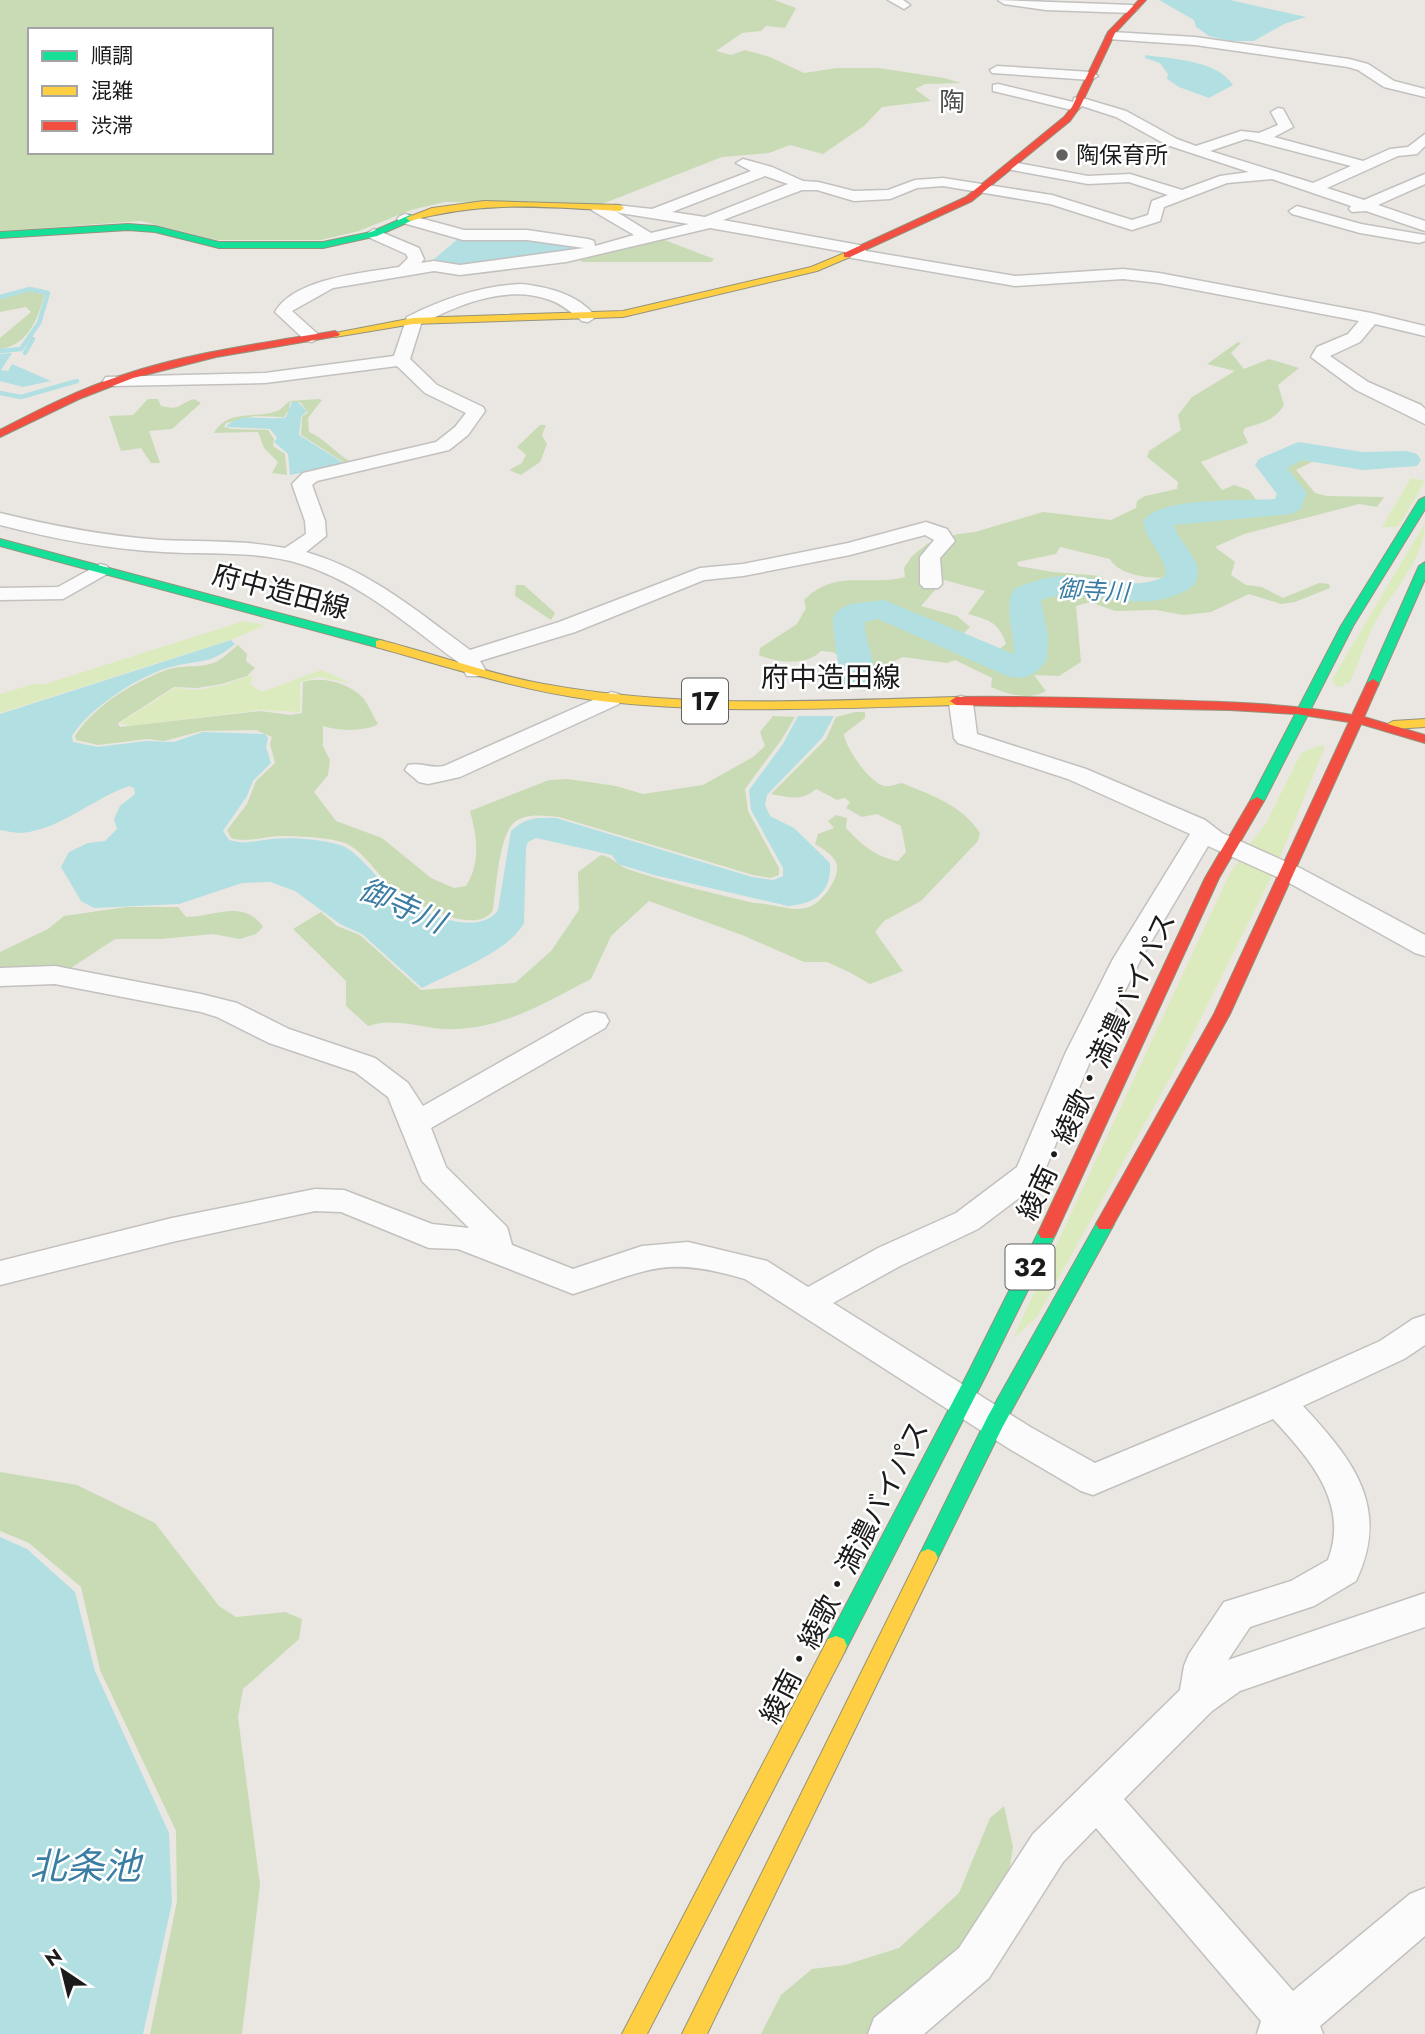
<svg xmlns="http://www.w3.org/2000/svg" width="1425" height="2034" viewBox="0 0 1425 2034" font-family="Jost,'Noto Sans JP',sans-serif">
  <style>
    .grass { fill: #dcebbd }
    .forest { fill: #c8dbb4; fill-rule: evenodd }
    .water { fill: #b2dfe1 }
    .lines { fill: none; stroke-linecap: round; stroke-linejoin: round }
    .stream { stroke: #b2dfe1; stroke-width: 4.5 }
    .river { fill: #b2dfe1; fill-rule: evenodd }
    .street-casing { stroke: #c2c1bf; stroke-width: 3 }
    .fast-casing { stroke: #94927b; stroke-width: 2 }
    .slow-casing { stroke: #94927b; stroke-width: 2 }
    .jam-casing { stroke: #94927b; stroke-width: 2 }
    .street { fill: #fcfbfb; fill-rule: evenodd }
    .fast { fill: #16e098; fill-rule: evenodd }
    .slow { fill: #ffcf43; fill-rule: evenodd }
    .jam { fill: #f24e42; fill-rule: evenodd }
    .poi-dot { fill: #636261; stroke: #fff; stroke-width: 2.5 }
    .labels { text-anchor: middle; stroke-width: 5; stroke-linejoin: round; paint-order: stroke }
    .far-poi-label { font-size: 23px; fill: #1b1b1b; stroke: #fff; text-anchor: start }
    .far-water-label { font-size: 24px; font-style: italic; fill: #3b7da3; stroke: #fff }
    .far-quarter-label { font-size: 26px; fill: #4e4e4e; stroke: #fff }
    .shield { fill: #fff; stroke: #5f5f5f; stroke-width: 2 }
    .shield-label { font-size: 26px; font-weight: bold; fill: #1b1b1b }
    .street-label { font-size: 28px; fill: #1b1b1b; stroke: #fff }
    .water-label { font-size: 30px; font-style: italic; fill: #3b7da3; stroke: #fff }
    .near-water-label { font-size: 37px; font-style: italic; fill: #3b7da3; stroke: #fff }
  </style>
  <rect width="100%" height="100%" fill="#eae7e2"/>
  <g class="grass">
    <polygon points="1411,478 1425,481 1398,527 1382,527"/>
    <path d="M1425,523C1425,558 1394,589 1377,619C1366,639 1359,662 1349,684L1345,683L1342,687L1335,686V682L1331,681Z"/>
    <polygon points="244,621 265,625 233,639 0,713 0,694 34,684 45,684"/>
    <polygon points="321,670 350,683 318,677 300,682 300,712 260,710 130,726 120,723 175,688 197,690 224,685 252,675 251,685 262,692"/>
    <polygon points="1322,745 1325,747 1277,864 1247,847 1265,825 1301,753"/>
    <polygon points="1243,854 1274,872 1180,1060 1037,1317 1013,1338 1229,875"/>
  </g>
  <g class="forest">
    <path d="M0,0H774L796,8L785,28L766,26L761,31L742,33L716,51L731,55L745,50L770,57L804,73L837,68H879L944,78L961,83L925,84L915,89L931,101L882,107L864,126L823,154L790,145L769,153L722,157L602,204L445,202L411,210L359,231L321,240H217L141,221L0,231ZM30,30H271V152H30Z"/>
    <polygon points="662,239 714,259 711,262 582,262 577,257"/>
    <path d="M21,290H39L45,293C38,318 29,345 0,349V338L31,312L26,307L0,312V299L12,296Z"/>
    <path d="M1238,342L1241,343L1231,353L1244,369L1269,359L1299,368L1278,385L1284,405C1275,420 1262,423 1245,428L1243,432L1248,443L1201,462L1222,490L1234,485L1249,490L1262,508L1172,513L1159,516L1153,522L1154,532L1173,556L1180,574C1162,582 1119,577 1110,559L1060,547L1056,554L1017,562L1018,566L1053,572L1101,576L1104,580L1103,589C1076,582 1047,581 1021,594C1016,614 1027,637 1027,658L1016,666L885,609C868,607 858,608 844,619L853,657L852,678C840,689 830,686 817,679L822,672L839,664L842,657L832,652L821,651C806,666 778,663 759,655L760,648L797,624L806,608L804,600C835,568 869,587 905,577L904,568L912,556L927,544L958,534L975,532L1043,512L1111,520L1136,508L1137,501L1145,496L1177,489L1178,482L1147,457L1149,451L1181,430L1178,415L1192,397L1235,371L1207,364ZM944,580L985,591L968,614C989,620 999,622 1006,644L998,650L970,638L964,633L970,627L957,616L921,606Z"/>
    <path d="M148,399H158L161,406C182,411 177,404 194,399L201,403L172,429L149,431L160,463H151L141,448L121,451L109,416L133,415Z"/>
    <path d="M319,399L322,400L308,418L309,432C326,439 335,453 351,462V464L348,465L301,435L302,417L308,412L300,402H290L289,410L284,417L255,416L226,423L224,427L232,429L268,430L274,439L273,446L285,454L287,475L272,473L278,462L264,448L258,432L214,433C227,409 256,419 277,411C281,410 285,404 290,401Z"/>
    <polygon points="540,425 546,425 542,435 547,444 540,462 521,475 509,470 522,463 526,455 517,447"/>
    <path d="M1301,453H1312L1318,459L1296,470L1315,493L1327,496L1384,497L1377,507L1359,504L1244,534L1215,547L1235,562L1231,575L1246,585L1262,587L1283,598L1319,583L1329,584L1330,588L1295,602L1281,604L1249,594L1211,612L1184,615L1156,610L1115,611L1090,602L1076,606L1081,662L1059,676L1034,675L1046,691C1031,701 1006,694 991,687L992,678L955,660L947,663L903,657L883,667L894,684C881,693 865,691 851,689L860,680C860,672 861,664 860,657C857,631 838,606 883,613L1005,668C1018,671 1024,671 1035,661V637L1030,596C1042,589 1058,586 1073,587C1088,587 1101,594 1116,597C1137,600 1176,596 1187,576L1181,556L1163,533L1161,523L1175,515L1284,510L1293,504L1296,493L1273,466Z"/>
    <polygon points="516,585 524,585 555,613 551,620 515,596"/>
    <path d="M238,645L247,654L246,661L255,668L247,676L222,684L197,688L174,687L118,723L120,727L260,711L291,715L302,713L303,682C322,676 350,683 364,699C369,706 373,716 378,724C365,732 337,731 323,726V746L330,760L328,775L314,792L336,821L382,838L431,878L454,888L466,886C481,862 477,837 470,811L549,780L568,779L616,786L643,794L703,785L753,757L765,746L760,732L773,716L795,717L782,739L745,789L748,811L779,868V875L771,878L753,875L559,817C545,816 529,813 516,821C499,831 496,890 493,910C477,937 415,904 396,890C379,878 367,855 349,845C335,837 295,836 279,836C262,837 248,843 231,838L227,830L247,804L256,781L275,763L270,744L272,737L256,730L202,731L164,741L147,739L98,745L76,740L75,736C93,706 139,678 173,668C186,665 203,668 216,662C224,658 231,650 238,645Z"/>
    <path d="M855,712H865V718L844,734C845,747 870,784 885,786C891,787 897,784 902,783C931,795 962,805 980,833L978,841L921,901L884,921L875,932L903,971L870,984L849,972L827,962H804L742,935L649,901L611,936L591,979C548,1001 503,1029 454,1029C423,1030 397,1016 368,1026L346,1006V981L293,929L321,912L337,926L360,935L421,990L515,983L551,951L579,910L578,872L601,855C613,857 618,866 630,870C670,883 712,893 754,903C773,903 791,913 809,907C822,903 842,876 836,862C832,854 823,849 815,844L818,834L834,828L828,821L836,815L847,818L846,828C861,844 875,857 898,861L906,852L901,826L877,814L862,817L846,808L850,802L845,798L837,800L816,789C802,802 789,797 771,794L826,739L836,717Z"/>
    <path d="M126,907H178L186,917C213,917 244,898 263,927L256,934L240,939L213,934L161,939H115L68,970L0,971V952L48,929L64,916Z"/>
    <polygon points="0,1472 77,1485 155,1523 219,1606 236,1617 285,1612 302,1619 299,1639 243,1689 238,1717 260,1885 242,2034 150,2034 177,1901 176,1831 100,1670 81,1587 29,1543 0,1531"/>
    <polygon points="1004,1806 1013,1847 1005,1898 874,2034 761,2034 781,1995 812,1969 845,1965 899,1948 959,1893 990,1818"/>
  </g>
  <g class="water">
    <polygon points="1159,0 1230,0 1306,17 1284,24 1254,41 1229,41 1209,36 1196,27 1194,20"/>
    <path d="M1145,55C1172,59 1217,60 1233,85L1209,98L1179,87L1167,79L1168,74L1160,63L1145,58Z"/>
    <path d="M458,239H525L585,250C552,255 458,277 433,260Z"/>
    <polygon points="12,353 1,370 8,371 12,364 51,381 23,387 0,381 0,354"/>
    <path d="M292,402H298L307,411L301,417L299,435L347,465L290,475L288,454L274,442L277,438L270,429L226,427C240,410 267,422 286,417Z"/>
    <path d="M231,640L235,644C209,665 204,659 175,666C142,673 89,708 72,736L73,742L98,747L145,741L174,742L203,732L265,734L268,738L266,747L271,763L253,781L247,796L223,831L229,840C245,845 255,841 271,839C292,837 320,839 340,845C356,849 378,880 392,891C414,910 477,940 498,910L511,831C524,818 538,817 556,818L752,877L773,880L783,876V868L751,810L749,790L783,744L798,716H834L822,738L767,795L765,805L770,816L794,828L830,863C832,892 815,904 788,906L654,875L618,864L612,855L536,838L528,842L526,848L524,923C509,952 451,973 422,988L362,934L340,924L295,891L270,882L242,883L179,904L94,908L81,901L61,867L69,852L88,843L105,841L117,829L114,819L120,806L135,794L134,788L129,786C94,798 61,829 22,833C15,833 7,831 0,830V714Z"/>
    <polygon points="0,1537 27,1549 75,1592 95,1671 169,1833 172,1903 143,2034 0,2034"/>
  </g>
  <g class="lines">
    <g class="stream">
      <polyline points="0,297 30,289 48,293 39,323 21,349 0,351"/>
      <polyline points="25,353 33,339"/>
      <polyline points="0,393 21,397 77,381"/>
    </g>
    <path class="river" d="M1298,442L1363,452L1407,451L1417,454L1421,460L1417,466L1363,470L1302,460L1287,468L1307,493L1301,509L1292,514L1174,525C1178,542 1197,554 1198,572C1198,583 1192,588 1183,592C1144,611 1108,596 1067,595C1057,595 1049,597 1041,600L1048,637L1047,660C1036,675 1025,681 1007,676L878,619L865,622C863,643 882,665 868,686L856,689L844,686C840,681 832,627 833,618L837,611L850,604L884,600L1014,654C1015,633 1002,606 1015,588C1031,582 1045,577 1063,576C1099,575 1131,593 1166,576C1166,555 1146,542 1143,521C1160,496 1245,501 1275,499L1277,494L1255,465L1259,459Z"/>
    <defs>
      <g id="street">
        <polygon points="888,0 903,0 910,5 904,9"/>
        <polygon points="998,0 1132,5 1138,9 1132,13 1046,10 1004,4"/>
        <polygon points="1112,32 1195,37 1349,59 1368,64 1394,81 1425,89 1425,97 1384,87 1358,70 1348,67 1195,45 1108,39 1106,36"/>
        <polygon points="997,66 1091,72 1098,76 1091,80 992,73 990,70"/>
        <path d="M998,84L1073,102L1074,98L1079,97L1126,111L1177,139L1196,146L1241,131L1259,133L1278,125L1271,112L1278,108L1283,109L1293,127L1274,137L1363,161L1390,149L1408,147L1425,134V146L1417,154L1398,156L1327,188L1364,200L1425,174V184L1378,205L1425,221V231L1366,211L1352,212L1349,209L1351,206L1272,179L1227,183L1164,207L1160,221L1132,230L1050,204L943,186L917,188L890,199L854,201L817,190H802L723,220L859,245L865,247L866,251L1015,276L1123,269L1159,273L1371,313L1425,326V336L1375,324L1360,342L1330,356L1368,382L1421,405L1425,409V424L1356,390L1311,357L1317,347L1348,334L1359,321L1159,283L1123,279L1015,286L852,258L846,256L845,252L710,228L566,262L460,275L434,271L333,288L292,311L321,337L312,342L306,341L275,312C295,278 363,273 399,267L408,258L406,254L368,237L366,234L374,229L419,248L424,259L421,263L434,261L460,265L584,248L527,240H463L400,222L397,219L400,216L405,214L464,230H527L588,239L594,241L595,246L634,235L593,211L590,208L593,205H603L614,211L615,205L652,209L751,171L736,163L743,159L772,167L803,181L818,182L854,191L888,190L915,180L943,178L1052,195L1132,220L1148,215L1152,201L1168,195L1129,182L1088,184L1012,170L1005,166L1012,162L1088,176L1130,174L1182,190L1220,176L1249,172L1167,145L1116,117L1082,106L1076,111L993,91V85ZM1246,139L1255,141L1351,166L1313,183L1210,151ZM765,176L788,184L705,217L672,212ZM615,211L620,213L689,224L651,233Z"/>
        <polygon points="1297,206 1361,224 1425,235 1425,241 1419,243 1360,233 1292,214 1289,211"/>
        <path d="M521,284C548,287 578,294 596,317L588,322L582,321C572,313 562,304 550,300C508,284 459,304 421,324L410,359L437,385L483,407L485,411L468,435L449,450L317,481L312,485L325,521L326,536L306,552C369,570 418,612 470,650L559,622L700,568L743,564L848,543L926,522L947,529L955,541L940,558L942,584L938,588H924L920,584V557L934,540L925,535L850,555L743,576L704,580L575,632L480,661L486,671L483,676H467L458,662C409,626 360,582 301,564C257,550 209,555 163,552C108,549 54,539 0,525V513C53,526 106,536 161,540C202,542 244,540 285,548L306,534L305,521L292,484L303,473L436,442L455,427L466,413L425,393L397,366L265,383L112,386L106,385L103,381L106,377L265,373L394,356L407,317C443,299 480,286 521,284Z"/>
        <polygon points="100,564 107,566 110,570 107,574 63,599 0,600 0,588 58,587"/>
        <path d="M611,692L619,694L622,699L619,704L460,777L428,784L419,782L405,770L408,765C422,762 430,769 444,766Z"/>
        <path d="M961,696L969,698L973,703L977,734L1086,769L1205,820L1222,833L1302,869L1425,935V956L1415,953L1284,880L1208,846L1141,959L1094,1052L1040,1182L978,1229L900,1266L833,1303L1032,1428L1095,1463L1266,1392L1380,1341L1413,1319L1425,1315V1345L1404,1359L1303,1406C1353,1460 1391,1507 1356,1581L1314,1606L1250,1627L1228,1660L1425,1593V1627L1240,1691L1212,1711L1124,1799L1293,1991L1410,1894L1425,1888V1936L1320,2026L1323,2034H1257L1261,2021L1096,1828L1063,1862L989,1978L924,2034H868L874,2018L959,1948L1033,1834L1180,1690L1184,1666L1189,1654L1224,1602L1291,1581L1328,1560C1350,1503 1309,1458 1273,1419L1093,1495L1081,1491L1008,1448L745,1279C664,1255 649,1270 573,1294L458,1249L429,1248L341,1212L315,1211L172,1242L0,1285V1261L172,1218L315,1189L344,1190L432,1224L469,1228L422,1181L388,1097L355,1072L269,1043L217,1017L201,1012L55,984L0,986V968L55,966L201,994L237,1003L289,1029L375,1058L408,1083L423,1106L585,1014L595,1012L605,1014L609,1021L605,1028L431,1128L446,1167L507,1227L512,1245L573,1269L642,1246L688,1242L767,1261L808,1287L878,1248L956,1213L1017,1167L1066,1052L1113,959L1190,834L1068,779L958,743L954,738L949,703L953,698Z"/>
      </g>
      <g id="fast">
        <polygon points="410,215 414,218 413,220 377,236 323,248 219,248 155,232 128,230 0,238 0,232 128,224 155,226 219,242 323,242 371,232"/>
        <polygon points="1425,497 1425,509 1353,626 1264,801 1257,805 1252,804 1250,801 1341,626 1419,500"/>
        <polygon points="0,539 384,641 386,644 380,648 376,647 0,546"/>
        <polygon points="1425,562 1425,579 1379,683 1378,686 1368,686 1367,683 1419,566"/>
        <polygon points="1105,1217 1111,1219 1114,1224 1003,1426 935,1564 928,1567 921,1564 918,1558 988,1416 1099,1219"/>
        <polygon points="1047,1226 1053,1228 1056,1233 987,1373 844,1653 836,1656 828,1653 825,1646 828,1639 969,1371 1038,1233 1041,1228"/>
      </g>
      <g id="slow">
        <path d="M484,201L620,205L624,208L620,211C545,207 484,200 410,221L406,218L432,208Z"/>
        <polygon points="847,252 850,253 850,257 817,271 623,317 413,324 335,337 330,334 413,318 623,311 811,267"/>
        <path d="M380,640C435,654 488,674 544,684C679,709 819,701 956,697L962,701L956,705C835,708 713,715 593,700C519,690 448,667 376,647V641Z"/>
        <polygon points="1425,719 1425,727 1393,729 1386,725 1393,721"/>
        <polygon points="928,1549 935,1552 938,1558 707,2034 682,2034 921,1552"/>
        <polygon points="836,1636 844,1639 847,1646 844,1653 647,2034 622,2034 828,1639"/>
      </g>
      <g id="jam">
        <polygon points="1139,0 1146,0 1115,33 1080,107 1070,121 972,201 850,257 844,257 844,253 966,197 1064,117 1072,107 1108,32"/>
        <path d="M335,331L340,334L338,336L216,357L133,378L79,399L0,437V430C40,409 80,389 123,375C192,352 264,343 335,331Z"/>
        <path d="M1373,679L1379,683L1364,717L1425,735V743L1361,724L1230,1014L1111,1229H1099L1096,1224L1214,1014L1349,722L1296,714L1230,710L956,705L950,701L956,697C1024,696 1092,698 1160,700C1224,702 1288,703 1352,715L1367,683Z"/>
        <polygon points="1257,797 1264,801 1219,878 1056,1233 1053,1238 1041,1238 1038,1233 1205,878 1250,801"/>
      </g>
    </defs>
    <use href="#street" class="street-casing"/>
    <use href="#fast" class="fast-casing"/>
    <use href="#slow" class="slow-casing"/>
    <use href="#jam" class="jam-casing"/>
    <use href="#street" class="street"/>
    <use href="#fast" class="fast"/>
    <use href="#slow" class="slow"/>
    <use href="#jam" class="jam"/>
  </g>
  <circle class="poi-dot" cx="1062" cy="155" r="7"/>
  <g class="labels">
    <g class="far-poi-label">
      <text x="1076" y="163">陶保育所</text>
    </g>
    <g class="far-water-label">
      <text transform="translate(1093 591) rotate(3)" y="8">御寺川</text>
    </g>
    <g class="far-quarter-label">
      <text x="952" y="111">陶</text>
    </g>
    <g class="shield">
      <rect x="682" y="678.5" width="46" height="45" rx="5"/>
      <rect x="1005.5" y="1244.5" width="49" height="45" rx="5"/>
    </g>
    <g class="shield-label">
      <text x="705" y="710">17</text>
      <text x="1030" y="1276">32</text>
    </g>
    <g class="street-label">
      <text transform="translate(281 591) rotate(15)" y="10">府中造田線</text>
      <text x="831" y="687">府中造田線</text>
      <text transform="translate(1096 1066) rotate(-65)" y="10">綾南・綾歌・満濃バイパス</text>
      <text transform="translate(844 1572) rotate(-63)" y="10">綾南・綾歌・満濃バイパス</text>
    </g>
    <g class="water-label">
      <text transform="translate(402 906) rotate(24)" y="10">御寺川</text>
    </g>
    <g class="near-water-label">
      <text x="85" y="1879">北条池</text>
    </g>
  </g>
  <rect x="28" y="28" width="245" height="126" fill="#ffffff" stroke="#a4a4a4" stroke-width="2"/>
  <rect x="42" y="51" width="35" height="10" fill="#16e098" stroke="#a4a4a4" stroke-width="2"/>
  <text x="91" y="63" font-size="21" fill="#1b1b1b">順調</text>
  <rect x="42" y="86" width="35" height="10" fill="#ffcf43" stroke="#a4a4a4" stroke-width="2"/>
  <text x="91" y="98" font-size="21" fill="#1b1b1b">混雑</text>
  <rect x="42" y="121" width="35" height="10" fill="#f24e42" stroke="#a4a4a4" stroke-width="2"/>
  <text x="91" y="133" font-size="21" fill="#1b1b1b">渋滞</text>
  <g transform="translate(63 1971) rotate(325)" stroke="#ffffff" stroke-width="5" paint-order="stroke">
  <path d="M0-5L12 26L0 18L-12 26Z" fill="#1b1b1b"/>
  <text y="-10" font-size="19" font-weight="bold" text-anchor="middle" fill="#1b1b1b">N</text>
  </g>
</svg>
